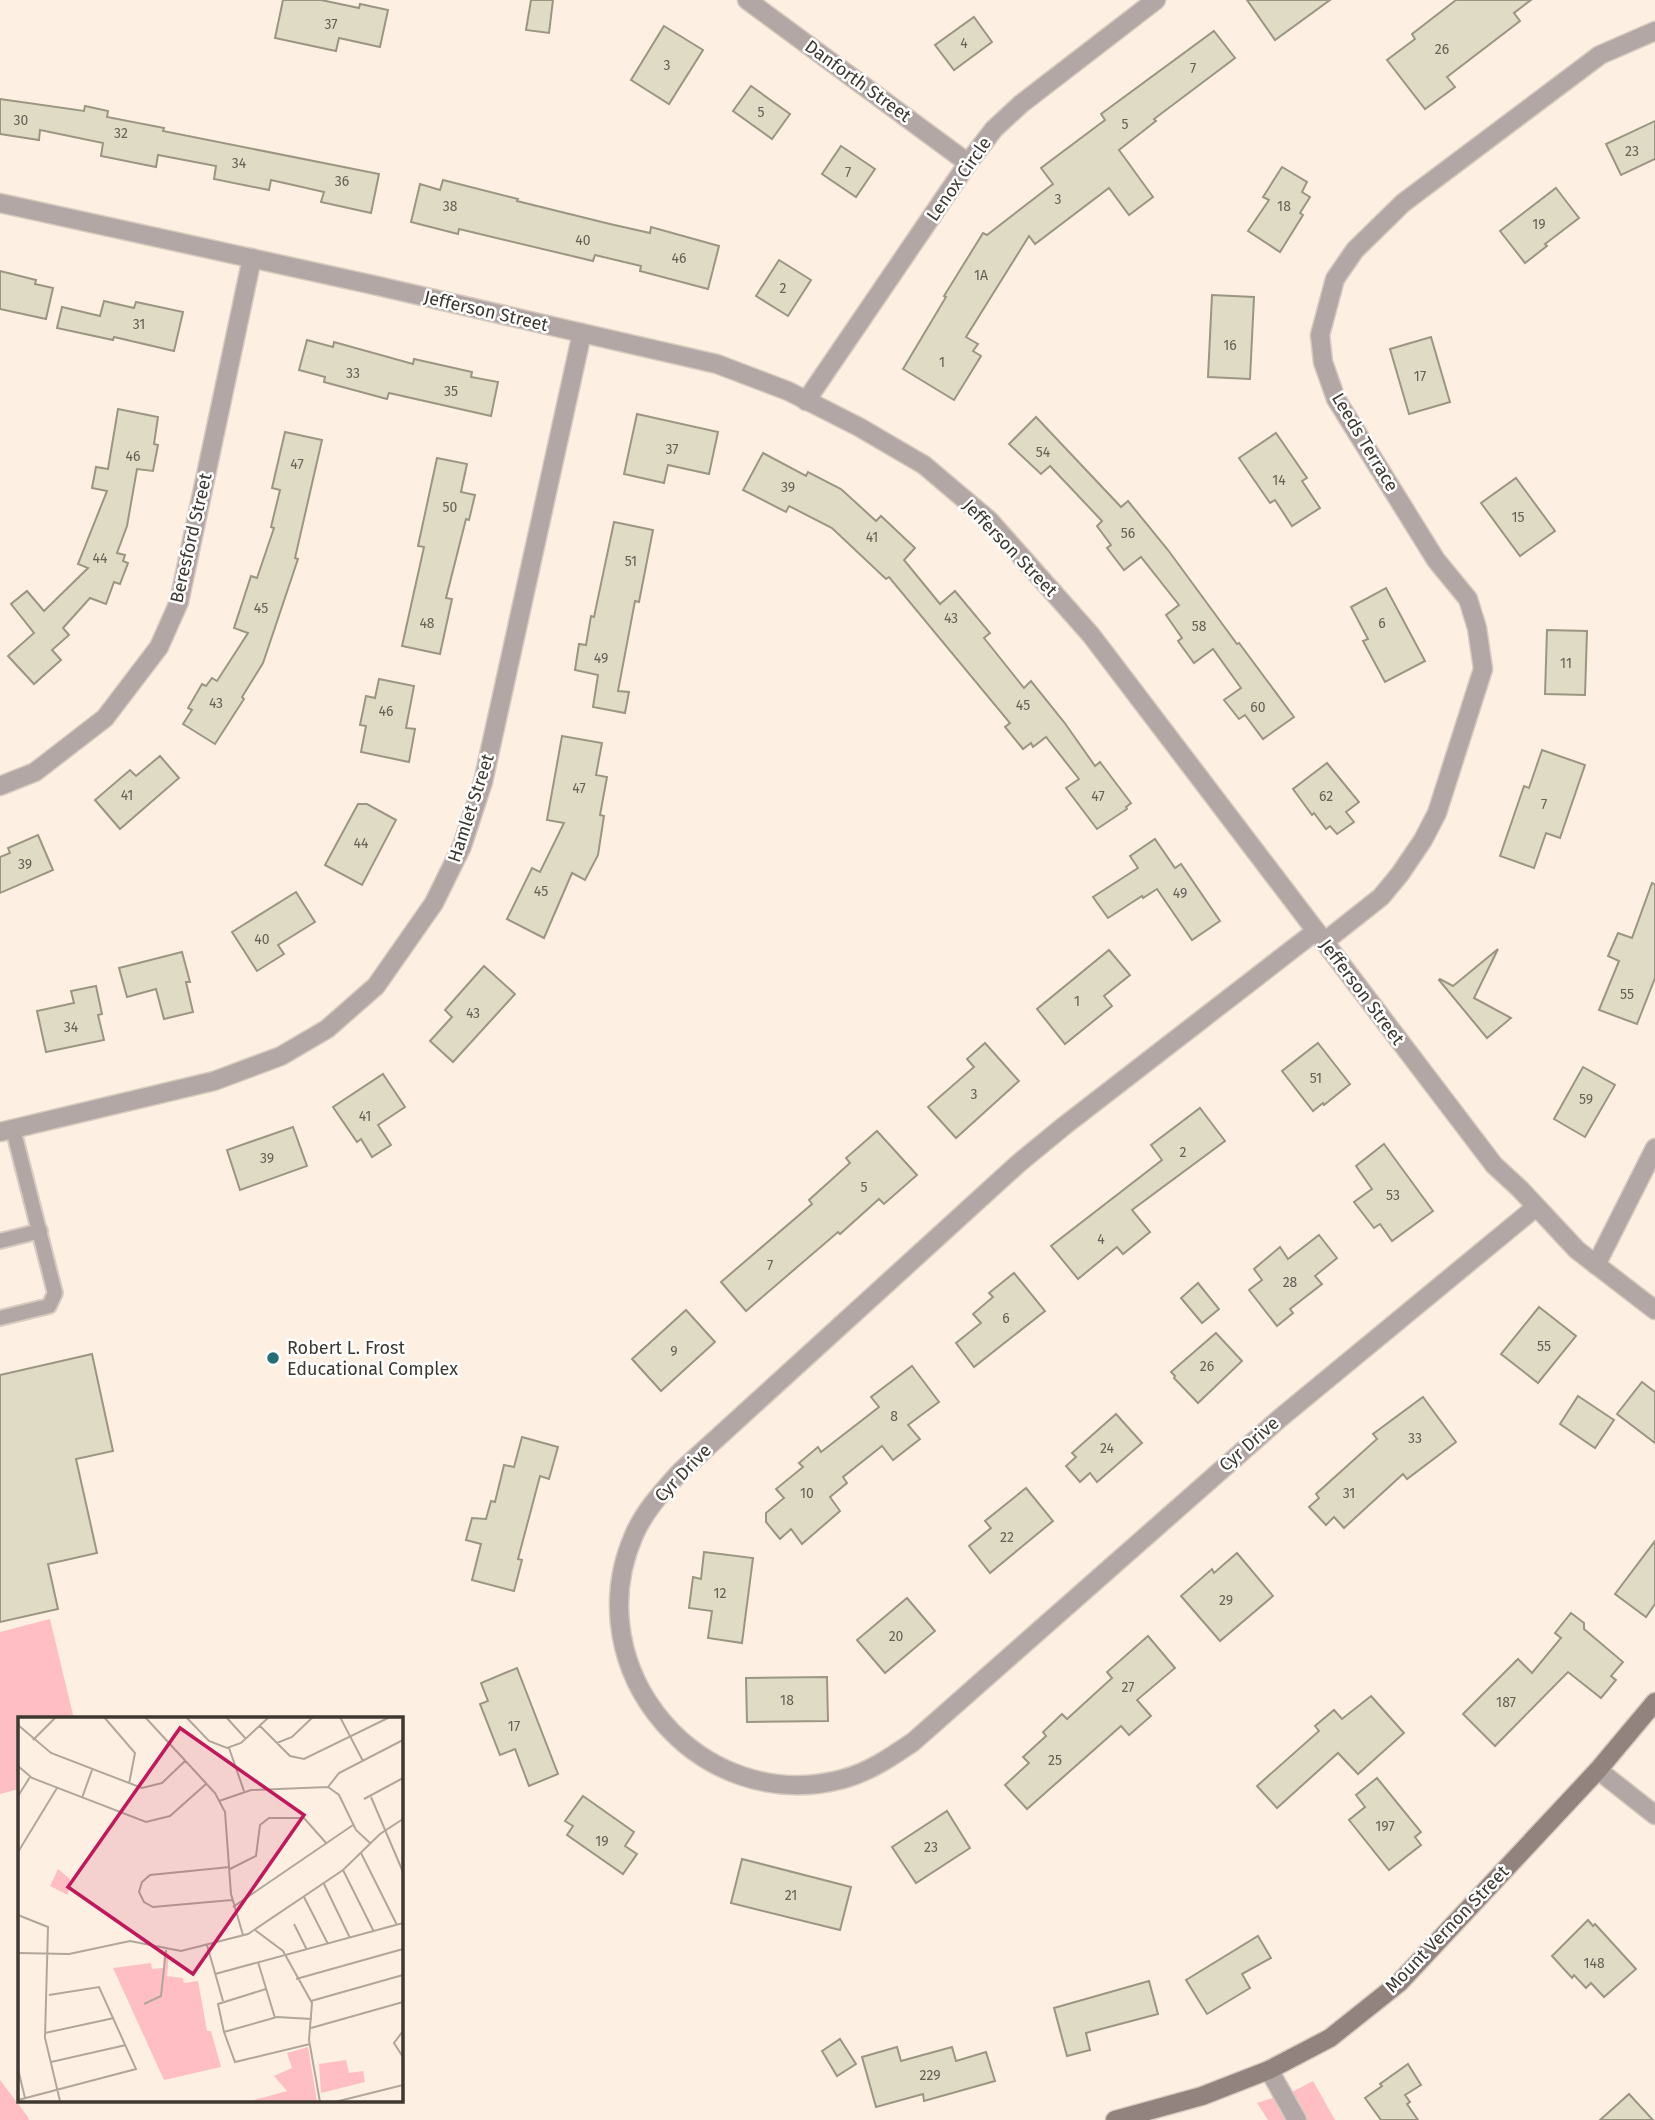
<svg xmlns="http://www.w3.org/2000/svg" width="1655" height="2120" viewBox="0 0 1655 2120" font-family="'Fira Sans',sans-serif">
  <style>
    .green { fill: #ffbec3 }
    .building { fill: #e0dbc5; stroke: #9b9682; stroke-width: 2 }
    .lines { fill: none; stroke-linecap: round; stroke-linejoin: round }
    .lane-casing { stroke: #d7cbbf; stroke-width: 18 }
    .street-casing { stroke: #d7cbbf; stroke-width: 21 }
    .secondary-casing { stroke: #d7cbbf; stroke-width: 21 }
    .lane { stroke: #b2a7a4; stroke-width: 14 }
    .street { stroke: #b2a7a4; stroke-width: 18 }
    .secondary { stroke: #92837e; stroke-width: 18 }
    .poi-dot { fill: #236e76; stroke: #fff; stroke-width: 2.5 }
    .labels { text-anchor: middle; stroke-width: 5; stroke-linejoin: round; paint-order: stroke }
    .number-label { font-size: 14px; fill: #666156 }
    .street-label { font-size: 18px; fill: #3e3831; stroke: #fff }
    .poi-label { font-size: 18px; fill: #3e3831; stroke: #fff; text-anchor: start }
    .inset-road { fill: none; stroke: #b1a69b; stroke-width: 2 }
    .view { fill: #c2185b; fill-opacity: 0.15; stroke: #c2185b; stroke-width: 3.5 }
    .inset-edge { fill: none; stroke: #3e3831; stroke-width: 3.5 }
  </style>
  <rect width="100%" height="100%" fill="#fdf0e2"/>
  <g class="green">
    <polygon points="50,1619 74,1719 19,1719 19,1789 0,1794 0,1632"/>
    <polygon points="0,2080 28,2117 29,2120 0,2120"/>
    <polygon points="1313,2081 1335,2120 1268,2120 1257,2103 1292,2092"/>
  </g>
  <g class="building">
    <polygon points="283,0 321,0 359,8 360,4 388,10 380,47 339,38 336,51 275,38"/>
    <polygon points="531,0 553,0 549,33 526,30"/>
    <polygon points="1247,0 1330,0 1275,40"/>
    <polygon points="1456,0 1531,0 1514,13 1520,21 1447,77 1455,87 1425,109 1387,60 1415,39 1412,34"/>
    <polygon points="974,17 992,42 954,70 935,45"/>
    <polygon points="664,26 703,50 669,104 631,80"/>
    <polygon points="1214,31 1235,58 1154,119 1156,121 1119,150 1153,197 1129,215 1109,188 1035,244 1029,236 966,337 978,344 973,351 981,356 954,400 903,369 946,297 944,296 983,233 987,235 1053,184 1041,168 1105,120 1101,114"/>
    <polygon points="751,86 790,114 772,139 733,111"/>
    <polygon points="0,99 84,111 85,106 108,111 107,117 164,128 163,131 379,174 371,213 321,202 324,192 271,180 269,190 214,179 216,166 158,155 156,167 101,156 103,143 40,130 39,140 0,134"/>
    <polygon points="1655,121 1655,159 1621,175 1606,144"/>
    <polygon points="841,146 875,169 856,197 822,174"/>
    <polygon points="1282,167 1307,182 1302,192 1310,197 1300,213 1303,215 1280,252 1248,231 1269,200 1263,197"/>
    <polygon points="443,180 518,199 517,201 610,224 650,233 651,227 719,246 708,289 640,271 641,266 595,255 593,261 459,229 458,234 411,222 420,184 440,190"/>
    <polygon points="1556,188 1579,218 1545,244 1547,246 1525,263 1500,231"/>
    <polygon points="779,260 811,280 788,316 756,296"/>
    <polygon points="0,271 36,280 35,284 53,288 46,319 0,309"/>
    <polygon points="1212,295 1254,297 1250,379 1208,377"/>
    <polygon points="104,301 134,308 136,302 183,312 174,351 114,337 113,340 57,328 62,307 100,316"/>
    <polygon points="1431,337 1450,402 1409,414 1390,349"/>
    <polygon points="307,340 333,347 334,342 413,364 414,359 472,372 471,377 498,382 491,416 389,393 387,399 324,382 325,377 299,370"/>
    <polygon points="118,409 158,417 154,444 158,445 153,471 137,469 127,526 117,553 125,555 123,561 128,563 120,584 114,582 106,604 90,598 63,628 69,635 52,650 61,660 34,684 8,656 34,633 11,604 27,591 44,611 88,568 78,564 107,491 92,488 96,467 108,469"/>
    <polygon points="637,414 718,432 709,474 668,465 664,483 624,474"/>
    <polygon points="1036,417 1121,507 1128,501 1168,550 1237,644 1239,643 1294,717 1263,739 1245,715 1239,719 1224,700 1241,688 1213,649 1194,663 1178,641 1182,638 1166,615 1179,605 1141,557 1124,570 1107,548 1111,545 1097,526 1102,521 1050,466 1041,474 1009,444"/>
    <polygon points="285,432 322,440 295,558 298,559 263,663 242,697 244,699 215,744 183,724 192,710 188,708 202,684 206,686 212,678 217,681 248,633 234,628 251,576 257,578 274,528 271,527 280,490 272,488"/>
    <polygon points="1276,433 1307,478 1302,481 1320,508 1292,526 1275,500 1270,503 1239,458"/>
    <polygon points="763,453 806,476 808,472 841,489 876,521 881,516 915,548 904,560 940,604 955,591 990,633 984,638 1024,688 1031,681 1064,722 1095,766 1100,762 1112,778 1131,803 1126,807 1127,809 1097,829 1066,788 1079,779 1046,737 1033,747 1031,743 1023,749 1005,727 1010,723 889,577 886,579 832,528 789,506 786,512 743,490"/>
    <polygon points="437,458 467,464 461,492 475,495 469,520 466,519 446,598 452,599 440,654 402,646 424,547 418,546"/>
    <polygon points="1516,478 1555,531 1520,556 1481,503"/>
    <polygon points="614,522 653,530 639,602 635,601 618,691 629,692 625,713 593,707 598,675 575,670 579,644 586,645 591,616 594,617"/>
    <polygon points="1386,588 1425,661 1385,682 1363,641 1368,639 1351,607"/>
    <polygon points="1547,630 1587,631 1585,695 1545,694"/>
    <polygon points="379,679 414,686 406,728 415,729 409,762 361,752 366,726 360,725 366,696 375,698"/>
    <polygon points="562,736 602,743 596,775 607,777 600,815 604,816 598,855 585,880 572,873 544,938 507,919 532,868 540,872 564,823 547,820"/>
    <polygon points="1542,750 1585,765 1560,838 1546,833 1534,868 1500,856 1524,786 1529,788"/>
    <polygon points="160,756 179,778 120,829 95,800 130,770 136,776"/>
    <polygon points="1327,763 1359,802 1346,812 1354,822 1337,834 1330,826 1326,829 1314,813 1312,815 1293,789"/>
    <polygon points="358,804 367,804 396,820 362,885 325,865"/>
    <polygon points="38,835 53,870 0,893 0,857 10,853 8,848"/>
    <polygon points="1155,839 1175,868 1181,864 1220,921 1192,940 1157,889 1143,898 1142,896 1108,918 1093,897 1138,868 1130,856"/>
    <polygon points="1652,883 1655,884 1655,978 1637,1024 1599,1010 1619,961 1608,956 1618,933 1632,938"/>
    <polygon points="296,892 315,922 278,945 284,954 257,971 232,932"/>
    <polygon points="1498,949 1474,998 1511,1018 1487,1038 1439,980 1440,979 1453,986"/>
    <polygon points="1109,950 1130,975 1104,996 1112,1006 1065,1044 1037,1009"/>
    <polygon points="182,952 190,982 186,982 193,1012 164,1019 156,989 127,997 119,968"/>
    <polygon points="484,966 515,994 453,1062 430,1041 452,1017 445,1010"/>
    <polygon points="96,986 102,1014 98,1015 104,1040 46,1052 37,1011 74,1003 71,991"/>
    <polygon points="985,1043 1019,1081 956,1138 928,1107 974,1067 967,1059"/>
    <polygon points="1318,1043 1350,1084 1324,1105 1323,1103 1313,1111 1282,1071"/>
    <polygon points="1583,1067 1615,1085 1585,1137 1554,1119"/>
    <polygon points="383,1074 405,1107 378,1125 391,1145 372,1157 361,1139 357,1142 333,1107"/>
    <polygon points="1200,1108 1225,1141 1132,1210 1150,1232 1123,1254 1117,1247 1078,1279 1051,1246 1162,1160 1151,1145"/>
    <polygon points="293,1127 307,1166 240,1190 227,1150"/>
    <polygon points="877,1131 917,1175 884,1204 879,1199 840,1234 838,1232 746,1311 721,1282 812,1204 809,1200 850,1163 846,1158"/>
    <polygon points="1384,1144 1433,1211 1392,1241 1380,1224 1374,1228 1354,1202 1372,1189 1356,1166"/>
    <polygon points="1319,1235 1337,1258 1315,1276 1322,1284 1290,1309 1293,1313 1277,1326 1249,1290 1262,1280 1254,1269 1280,1247 1288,1259"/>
    <polygon points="1014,1273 1045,1311 974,1367 956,1343 981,1323 973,1314 993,1297 989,1293"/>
    <polygon points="1198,1283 1219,1309 1202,1323 1181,1298"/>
    <polygon points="1539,1307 1576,1336 1538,1383 1501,1354"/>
    <polygon points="686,1310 715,1342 661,1391 632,1359"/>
    <polygon points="1216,1333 1242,1361 1198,1403 1174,1378 1175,1376 1171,1372"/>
    <polygon points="92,1354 113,1451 76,1459 97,1553 48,1564 58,1609 0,1622 0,1375"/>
    <polygon points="912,1366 939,1402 908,1425 920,1439 893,1460 882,1446 843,1477 847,1483 830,1497 840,1511 802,1544 791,1529 780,1539 766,1522 766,1513 784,1498 776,1489 803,1467 799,1463 818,1447 821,1452 879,1407 871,1397"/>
    <polygon points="1642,1382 1655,1392 1655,1443 1617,1414"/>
    <polygon points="1578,1396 1614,1420 1595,1448 1560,1424"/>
    <polygon points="1423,1397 1456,1442 1407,1479 1403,1474 1344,1528 1334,1517 1326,1525 1309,1507 1319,1498 1316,1494 1377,1439 1373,1434"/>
    <polygon points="1116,1414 1142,1443 1097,1482 1090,1473 1080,1482 1066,1466 1076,1457 1072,1453"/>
    <polygon points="522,1437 558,1447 549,1479 540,1476 518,1559 522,1560 514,1591 472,1580 481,1544 466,1540 472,1518 486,1519 491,1501 495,1502 504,1465 514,1467"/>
    <polygon points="1026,1488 1053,1521 990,1573 969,1546 991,1528 985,1521"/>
    <polygon points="1655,1541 1655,1604 1646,1617 1615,1594"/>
    <polygon points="704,1552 753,1558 742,1643 708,1638 712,1611 689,1608 693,1577 701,1579"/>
    <polygon points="1237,1553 1273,1596 1220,1641 1181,1596 1212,1569 1214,1573"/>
    <polygon points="907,1598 935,1631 885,1673 857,1640"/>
    <polygon points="1571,1613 1584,1623 1584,1629 1623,1662 1611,1676 1616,1680 1601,1698 1568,1672 1495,1746 1463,1714 1518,1659 1532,1673 1561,1638 1555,1633"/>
    <polygon points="1148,1636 1175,1668 1137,1700 1151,1716 1129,1735 1121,1726 1027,1809 1005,1785 1029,1763 1023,1757 1046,1736 1043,1732 1062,1714 1067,1719 1112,1678 1107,1672"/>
    <polygon points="517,1668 558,1774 529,1786 515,1749 500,1755 480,1704 488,1701 481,1683"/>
    <polygon points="827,1677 828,1721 747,1722 746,1678"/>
    <polygon points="1371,1696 1404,1733 1358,1774 1338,1753 1277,1808 1257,1786 1319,1731 1315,1726 1334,1710 1342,1719"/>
    <polygon points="1377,1778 1421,1832 1415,1837 1421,1845 1389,1870 1349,1820 1365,1807 1356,1795"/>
    <polygon points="583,1796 634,1832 625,1846 637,1854 623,1874 567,1835 573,1826 565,1821"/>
    <polygon points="947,1811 970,1848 916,1883 892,1847"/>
    <polygon points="742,1859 851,1887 840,1930 731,1903"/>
    <polygon points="1588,1920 1593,1926 1595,1924 1636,1969 1604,1997 1591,1983 1586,1988 1574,1975 1572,1978 1552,1956"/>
    <polygon points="1258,1936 1271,1958 1242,1974 1250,1988 1207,2014 1186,1980"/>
    <polygon points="1149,1981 1158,2014 1086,2033 1090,2050 1067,2056 1054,2008"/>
    <polygon points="840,2039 856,2064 837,2076 822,2051"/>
    <polygon points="897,2047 901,2061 952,2047 956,2061 986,2052 995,2081 924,2101 923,2094 876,2107 862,2057"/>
    <polygon points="1408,2064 1421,2085 1405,2095 1410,2102 1407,2104 1418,2120 1381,2120 1365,2098 1382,2086 1380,2084"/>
    <polygon points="1629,2094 1653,2120 1600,2120"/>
  </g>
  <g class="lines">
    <defs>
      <g id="lane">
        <polyline points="0,1241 40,1231"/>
        <polyline points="0,1318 49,1306 55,1293 13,1129"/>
      </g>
      <g id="street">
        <polyline points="747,0 968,163"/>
        <polyline points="0,203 378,286 717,364 788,391 859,427 924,465 989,520 1091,635 1494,1165 1520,1189 1577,1250 1655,1310"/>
        <polyline points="806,401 968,163 994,129 1021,104 1156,0"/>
        <polyline points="0,786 35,772 105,718 159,647 179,602 252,258"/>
        <path d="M1316,931L1064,1126L1019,1163L681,1471C663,1491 645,1510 634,1535C575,1670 700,1817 843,1779C869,1772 891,1757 913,1742L1279,1419L1536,1207"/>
        <polyline points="1324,942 1381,897 1400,874 1423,840 1437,813 1483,669 1477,628 1468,599 1436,560 1336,399 1323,362 1320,335 1335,279 1355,250 1403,203 1600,55 1655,31"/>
        <polyline points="0,1132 214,1081 281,1056 327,1029 376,986 434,903 462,846 483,782 582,333"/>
        <polyline points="1596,1265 1655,1148"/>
        <polyline points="1598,1770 1655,1815"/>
        <polyline points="1269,2070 1297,2120"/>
      </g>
      <polyline id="secondary" points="1115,2120 1202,2096 1269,2070 1330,2038 1399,1983 1598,1770 1655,1702"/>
    </defs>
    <use href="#lane" class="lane-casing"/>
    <use href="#street" class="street-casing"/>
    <use href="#secondary" class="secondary-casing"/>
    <use href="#lane" class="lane"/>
    <use href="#street" class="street"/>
    <use href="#secondary" class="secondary"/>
  </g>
  <circle class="poi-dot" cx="273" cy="1358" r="7"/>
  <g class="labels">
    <g class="number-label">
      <text x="331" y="29">37</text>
      <text x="964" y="48">4</text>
      <text x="1442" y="54">26</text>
      <text x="667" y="70">3</text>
      <text x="1193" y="73">7</text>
      <text x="761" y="117">5</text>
      <text x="21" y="125">30</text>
      <text x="1125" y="129">5</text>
      <text x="121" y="138">32</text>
      <text x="1632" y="156">23</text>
      <text x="239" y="168">34</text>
      <text x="848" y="177">7</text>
      <text x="342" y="186">36</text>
      <text x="1058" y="204">3</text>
      <text x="450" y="211">38</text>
      <text x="1284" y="211">18</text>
      <text x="1539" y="229">19</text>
      <text x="583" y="245">40</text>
      <text x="679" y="263">46</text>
      <text x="981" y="280">1A</text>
      <text x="783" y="293">2</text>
      <text x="139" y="329">31</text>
      <text x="1230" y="350">16</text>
      <text x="942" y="367">1</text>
      <text x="353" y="378">33</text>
      <text x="1420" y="381">17</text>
      <text x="451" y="396">35</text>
      <text x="672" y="454">37</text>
      <text x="1043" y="457">54</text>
      <text x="133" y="461">46</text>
      <text x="297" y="469">47</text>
      <text x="1279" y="485">14</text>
      <text x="788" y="492">39</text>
      <text x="450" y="512">50</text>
      <text x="1518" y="522">15</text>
      <text x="1128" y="538">56</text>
      <text x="872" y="542">41</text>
      <text x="100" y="563">44</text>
      <text x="631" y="566">51</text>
      <text x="261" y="613">45</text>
      <text x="951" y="623">43</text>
      <text x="427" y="628">48</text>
      <text x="1382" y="628">6</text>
      <text x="1199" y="631">58</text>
      <text x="601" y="663">49</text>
      <text x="1566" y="668">11</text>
      <text x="216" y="708">43</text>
      <text x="1023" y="710">45</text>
      <text x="1258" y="712">60</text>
      <text x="386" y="716">46</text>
      <text x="579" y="793">47</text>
      <text x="127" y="800">41</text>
      <text x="1098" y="801">47</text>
      <text x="1326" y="801">62</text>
      <text x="1544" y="809">7</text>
      <text x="361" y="848">44</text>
      <text x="25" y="869">39</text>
      <text x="541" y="896">45</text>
      <text x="1180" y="898">49</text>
      <text x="262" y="944">40</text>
      <text x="1627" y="999">55</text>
      <text x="1077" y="1006">1</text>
      <text x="473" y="1018">43</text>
      <text x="71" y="1032">34</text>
      <text x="1316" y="1083">51</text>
      <text x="974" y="1099">3</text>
      <text x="1586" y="1104">59</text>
      <text x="365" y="1121">41</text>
      <text x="1183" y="1157">2</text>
      <text x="267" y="1163">39</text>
      <text x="864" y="1192">5</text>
      <text x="1393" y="1200">53</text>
      <text x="1101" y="1244">4</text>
      <text x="770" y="1270">7</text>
      <text x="1290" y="1287">28</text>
      <text x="1006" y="1323">6</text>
      <text x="1544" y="1351">55</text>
      <text x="674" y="1356">9</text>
      <text x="1207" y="1371">26</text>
      <text x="894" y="1421">8</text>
      <text x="1415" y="1443">33</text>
      <text x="1107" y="1453">24</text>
      <text x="807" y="1498">10</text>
      <text x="1349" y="1498">31</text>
      <text x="1007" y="1542">22</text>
      <text x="720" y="1598">12</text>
      <text x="1226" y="1605">29</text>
      <text x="896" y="1641">20</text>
      <text x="1128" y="1692">27</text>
      <text x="787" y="1705">18</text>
      <text x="1506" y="1707">187</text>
      <text x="514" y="1731">17</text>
      <text x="1055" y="1765">25</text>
      <text x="1385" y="1831">197</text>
      <text x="602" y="1846">19</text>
      <text x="931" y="1852">23</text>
      <text x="791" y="1900">21</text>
      <text x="1594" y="1968">148</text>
      <text x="930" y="2080">229</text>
    </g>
    <g class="street-label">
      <text transform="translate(858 81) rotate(36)" y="6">Danforth Street</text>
      <text transform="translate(959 179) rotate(-55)" y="6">Lenox Circle</text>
      <text transform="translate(486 311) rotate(13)" y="6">Jefferson Street</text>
      <text transform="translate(1365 442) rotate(59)" y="6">Leeds Terrace</text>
      <text transform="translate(191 538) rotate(-77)" y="6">Beresford Street</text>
      <text transform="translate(1010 548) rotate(46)" y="6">Jefferson Street</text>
      <text transform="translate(471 808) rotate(-72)" y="6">Hamlet Street</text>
      <text transform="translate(1362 992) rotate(53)" y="6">Jefferson Street</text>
      <text transform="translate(1249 1444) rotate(-41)" y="6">Cyr Drive</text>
      <text transform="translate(683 1473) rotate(-46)" y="6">Cyr Drive</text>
      <text transform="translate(1447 1929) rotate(-46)" y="6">Mount Vernon Street</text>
    </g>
    <g class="poi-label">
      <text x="287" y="1354">Robert L. Frost<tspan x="287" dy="21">Educational Complex</tspan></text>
    </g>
  </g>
  <g transform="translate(18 1717)">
    <rect width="385" height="385" fill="#fdf0e2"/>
    <path d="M40,152L52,162L50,178L32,169ZM146,235L151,237L149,259L165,261L166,266L180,264L189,314H193L203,350L146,363L95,251L133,246L134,252L145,251ZM290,330L299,385H229L269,374L256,359L274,351L269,336ZM328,343L331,356L345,354L347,365L303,376L301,347Z" fill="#ffbec3"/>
    <path class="inset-road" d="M86,0L117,36L111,67M127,0L197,76L207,95L213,177L225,218M168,0L191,24L209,31L223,26L251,0M208,0L228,22M322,0L345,44M0,8L33,36L124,71L144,66L167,44M242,9L272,39L286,42L372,0M15,23L38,0M259,26L274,20L295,0M211,31L226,74M0,49L14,61L128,105L152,99L188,67M310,70L321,56L385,23M0,79L12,60M353,80L385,155M64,81L74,53M346,82L385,61M201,84L233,73L310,70L321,78L338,113L352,126M0,135L39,71M343,136L379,208M212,150L132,158L124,165L121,175L126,185L135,190L214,183M212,152L238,139L242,108L251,101H286L309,127M325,153L356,215M306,167L332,221M286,180L310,227M215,190L335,108M0,198L30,210L27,321L42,384M276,207L289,233M237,213L265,234L294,286L291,323L302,385M189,228L205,284M0,236L51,237L112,224L163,234L230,217L325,153L362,117L385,102M240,245L257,301M197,257L385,206M278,262L385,232M248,272L200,287L206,315L259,300L294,302M293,284L385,258M126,287L143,279L148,233M293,311L385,285M385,314L376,326L385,340M206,315L217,345L292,327M27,316L96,301M33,345L108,328M0,352L7,381M0,383L118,352L81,270L31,278M317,385L385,368"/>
    <path class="view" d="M162,11L286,98L175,257L50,170Z"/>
    <rect width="385" height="385" class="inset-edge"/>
  </g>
</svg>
